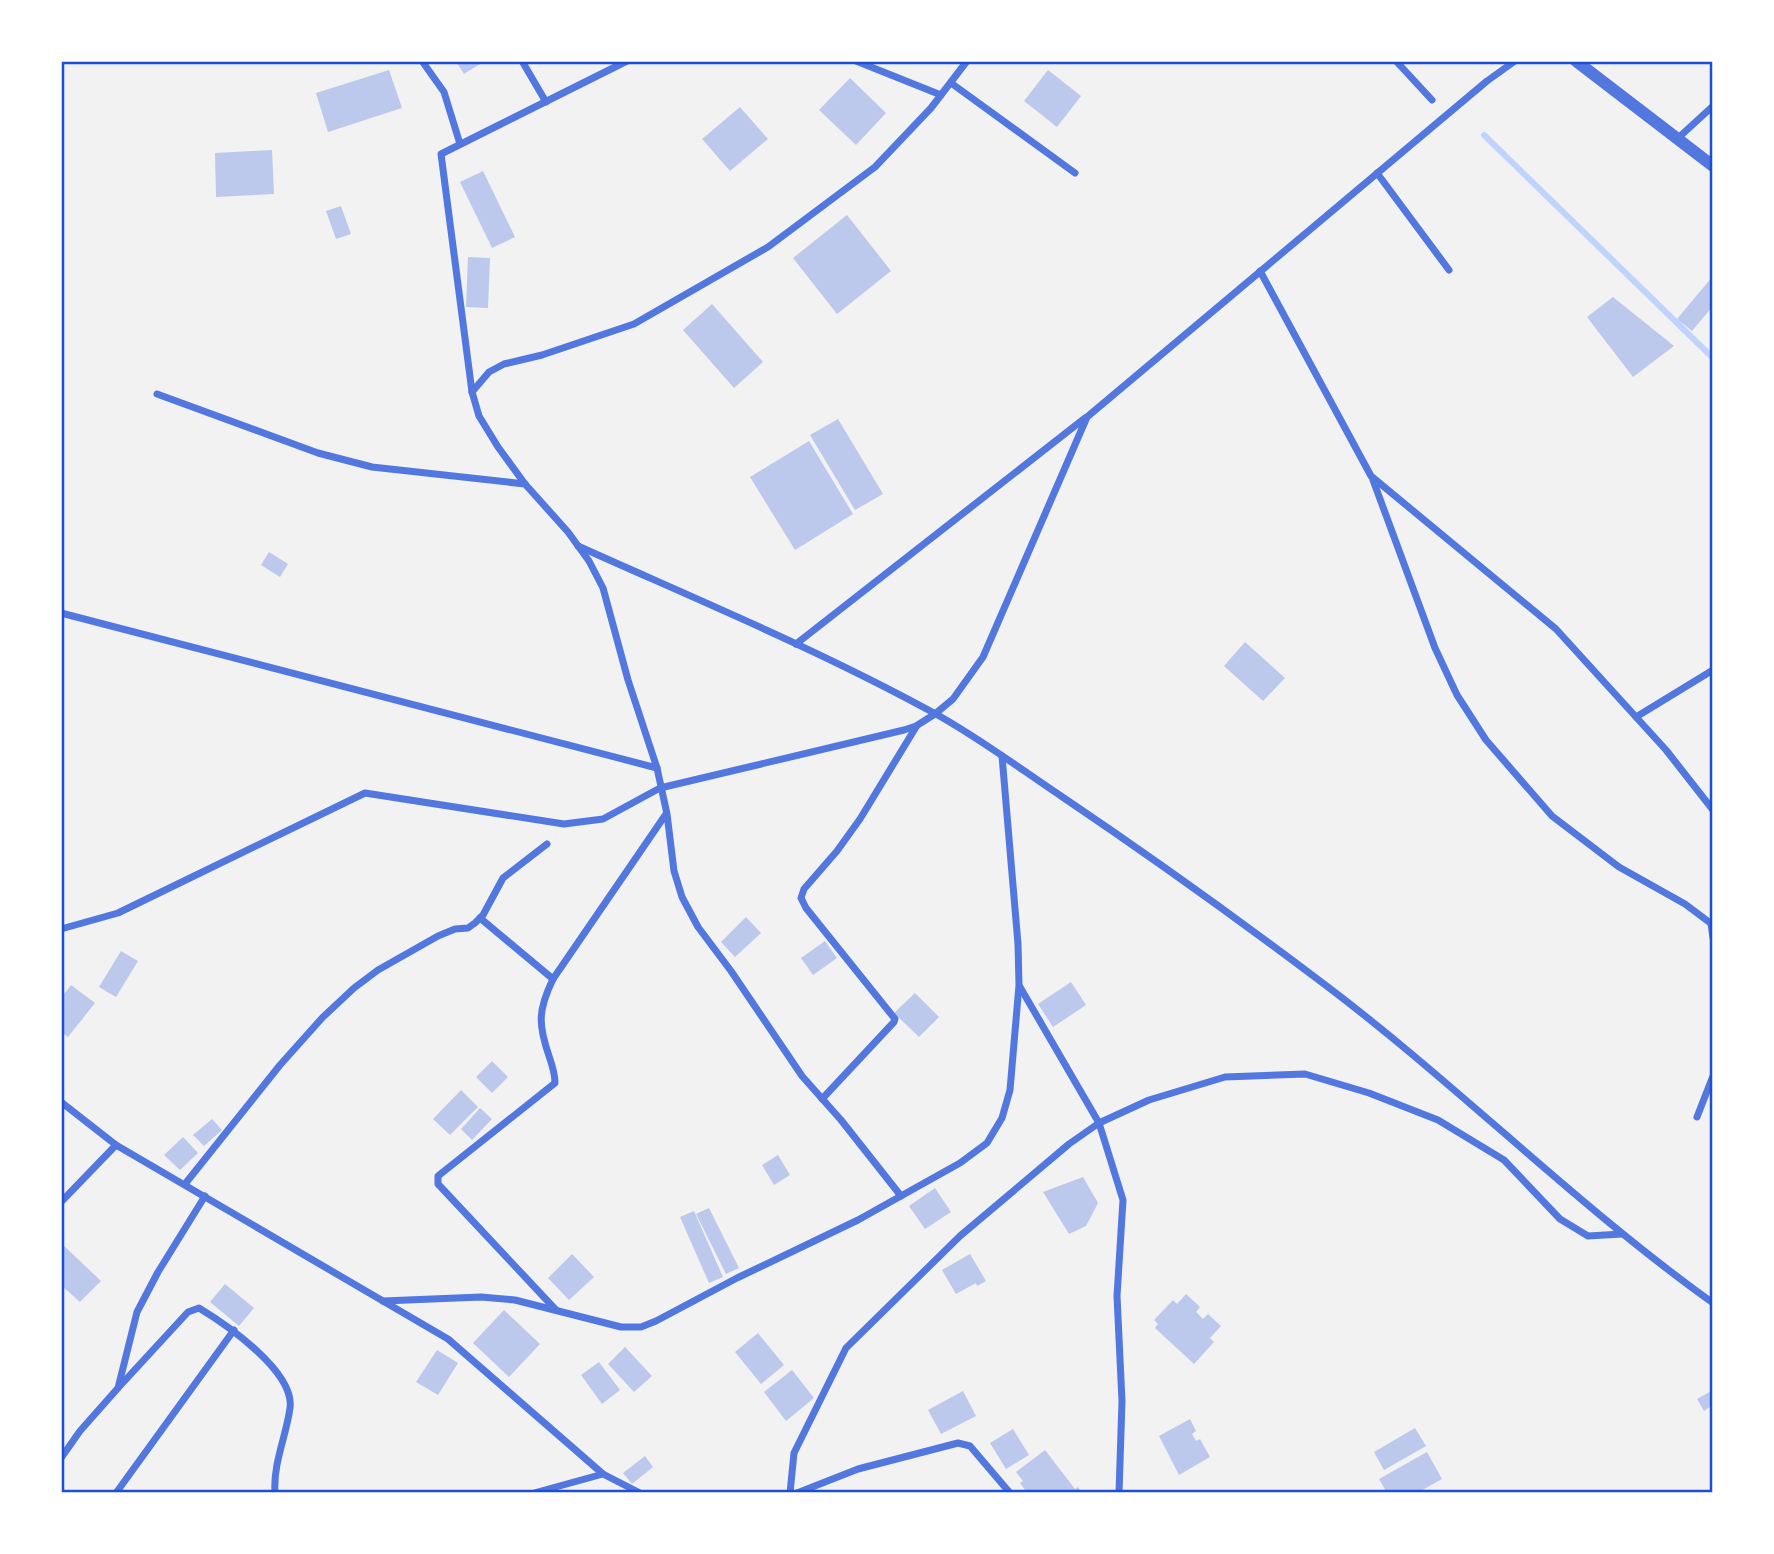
<svg xmlns="http://www.w3.org/2000/svg" width="1774" height="1554" viewBox="0 0 1774 1554" font-family="'PT Sans Narrow',sans-serif">
  <style>
    .lines { fill: none; stroke-linecap: round; stroke-linejoin: round }
    .stream { stroke: #bfd3fe; stroke-width: 6 }
    .building { fill: #bdc9ec }
    .minor { stroke: #5277de; stroke-width: 7 }
    .tertiary { stroke: #5277de; stroke-width: 12 }
    .neatline { fill: none; stroke: #1d4ed8; stroke-width: 2.5 }
  </style>
  <rect width="100%" height="100%" fill="#f2f2f2"/>
  <g class="lines">
    <polyline class="stream" points="1484,135 1713,358"/>
  </g>
  <g class="building">
    <polygon points="460,61 485,61 464,74 457,63"/>
    <polygon points="389,70 402,108 328,132 316,93"/>
    <polygon points="1048,70 1081,96 1057,127 1024,101"/>
    <polygon points="850,78 886,113 856,145 819,110"/>
    <polygon points="740,107 768,139 730,171 702,139"/>
    <polygon points="272,150 274,194 216,197 215,153"/>
    <polygon points="483,171 515,237 492,248 460,182"/>
    <polygon points="341,206 351,234 336,239 326,211"/>
    <polygon points="847,215 891,271 837,314 793,258"/>
    <polygon points="468,257 490,258 488,308 466,307"/>
    <polygon points="1713,276 1713,306 1692,331 1677,319"/>
    <polygon points="1613,297 1674,346 1633,377 1587,317"/>
    <polygon points="712,304 763,362 734,388 683,330"/>
    <polygon points="838,419 883,494 855,510 810,435"/>
    <polygon points="809,441 853,514 795,550 750,477"/>
    <polygon points="269,552 288,564 280,577 261,565"/>
    <polygon points="1245,642 1285,678 1263,701 1224,666"/>
    <polygon points="746,917 761,933 735,957 721,942"/>
    <polygon points="825,941 837,958 813,975 801,958"/>
    <polygon points="121,951 138,961 116,997 99,987"/>
    <polygon points="1071,982 1086,1005 1053,1027 1038,1004"/>
    <polygon points="71,985 95,1003 68,1037 61,1032 61,998"/>
    <polygon points="915,993 939,1017 919,1037 894,1013"/>
    <polygon points="492,1061 508,1077 492,1093 476,1077"/>
    <polygon points="461,1090 478,1107 450,1135 433,1119"/>
    <polygon points="480,1108 492,1119 472,1140 461,1129"/>
    <polygon points="212,1119 222,1130 204,1146 193,1135"/>
    <polygon points="183,1137 198,1153 180,1170 164,1155"/>
    <polygon points="778,1155 790,1175 774,1185 762,1165"/>
    <polygon points="1083,1177 1098,1203 1086,1226 1069,1234 1043,1192"/>
    <polygon points="935,1188 951,1212 925,1229 909,1206"/>
    <polygon points="709,1208 739,1268 726,1274 696,1214"/>
    <polygon points="694,1211 723,1277 709,1283 680,1217"/>
    <polygon points="61,1243 101,1281 80,1302 61,1285"/>
    <polygon points="572,1254 594,1277 569,1300 548,1278"/>
    <polygon points="970,1254 986,1281 977,1286 976,1283 956,1294 942,1270"/>
    <polygon points="225,1284 254,1308 239,1326 210,1302"/>
    <polygon points="1186,1294 1200,1307 1196,1312 1203,1319 1208,1314 1221,1326 1210,1338 1214,1342 1194,1364 1155,1328 1158,1324 1154,1320 1173,1300 1177,1304"/>
    <polygon points="504,1310 540,1344 509,1377 473,1343"/>
    <polygon points="758,1333 784,1365 761,1384 735,1352"/>
    <polygon points="625,1347 652,1376 634,1392 608,1364"/>
    <polygon points="437,1350 458,1363 438,1395 416,1382"/>
    <polygon points="599,1362 620,1390 602,1404 581,1375"/>
    <polygon points="792,1370 814,1398 786,1421 764,1392"/>
    <polygon points="1713,1390 1713,1405 1704,1411 1697,1399"/>
    <polygon points="963,1391 976,1416 941,1434 928,1410"/>
    <polygon points="1190,1419 1196,1431 1192,1434 1196,1441 1200,1439 1210,1457 1179,1475 1159,1436"/>
    <polygon points="1415,1428 1426,1446 1384,1470 1374,1452"/>
    <polygon points="1013,1429 1029,1455 1006,1469 990,1443"/>
    <polygon points="1045,1450 1075,1489 1078,1487 1082,1493 1027,1493 1020,1483 1023,1481 1016,1472"/>
    <polygon points="1427,1452 1442,1479 1417,1493 1387,1493 1379,1479"/>
    <polygon points="645,1456 653,1467 632,1484 623,1473"/>
  </g>
  <g class="lines">
    <g class="minor">
      <polyline points="422,61 444,92 460,144"/>
      <polyline points="522,61 546,102"/>
      <polyline points="627,61 441,154 472,392 479,416 498,447 525,484 568,532 589,561 603,588 628,680 657,768 667,814 674,871 682,897 698,927 731,971 802,1076 841,1120 901,1196"/>
      <polyline points="856,61 941,95"/>
      <polyline points="1396,61 1432,100"/>
      <polyline points="951,83 1075,173"/>
      <polyline points="1677,139 1713,106"/>
      <polyline points="1377,173 1449,270"/>
      <polyline points="1260,271 1371,476 1556,629 1666,750 1713,810"/>
      <polyline points="472,392 489,372 504,364 542,355 634,324 768,247 875,167 931,108 967,61"/>
      <polyline points="157,394 318,453 372,467 525,484"/>
      <polyline points="1373,480 1435,648 1457,695 1486,740 1552,816 1619,867 1685,904 1713,925"/>
      <path d="M578,546C698,600 819,650 934,713C978,737 1019,768 1061,796C1150,856 1238,919 1324,984C1458,1085 1576,1205 1713,1303"/>
      <polyline points="61,613 657,768"/>
      <polyline points="796,644 1085,418"/>
      <polyline points="1636,717 1713,670"/>
      <polyline points="480,918 553,979"/>
      <polyline points="1711,924 1713,938"/>
      <polyline points="61,929 118,913 365,793 564,824 603,819 660,788 904,730 916,726 935,714 953,699 983,657 1087,417 1487,81 1515,61"/>
      <polyline points="1020,987 1099,1123 1123,1200 1117,1296 1122,1401 1119,1493"/>
      <polyline points="822,1099 894,1022 895,1019 806,908 801,898 804,889 837,851 860,819 916,727"/>
      <polyline points="61,1102 116,1145 448,1339 603,1474 640,1493"/>
      <polyline points="1697,1117 1713,1076"/>
      <polyline points="185,1184 280,1065 323,1017 354,988 378,970 438,936 455,929 468,928 475,923 483,915 503,878 547,844"/>
      <polyline points="61,1202 116,1145"/>
      <polyline points="383,1301 481,1297 515,1300 621,1327 641,1327 656,1321 737,1278 858,1220 960,1163 987,1143 1002,1118 1010,1090 1019,985 1018,944 1002,756"/>
      <path d="M556,1310L438,1184V1176L555,1083C555,1073 552,1065 549,1056C538,1024 538,1010 553,979L666,814"/>
      <path d="M118,1388L188,1312L199,1308C227,1325 295,1372 290,1408C286,1437 273,1463 275,1493"/>
      <polyline points="61,1458 80,1431 118,1388 137,1312 158,1272 205,1196"/>
      <polyline points="116,1493 234,1330"/>
      <polyline points="534,1493 603,1474"/>
      <polyline points="790,1493 794,1453 846,1348 960,1236 1069,1144 1099,1123 1149,1100 1225,1077 1305,1074 1369,1093 1438,1120 1504,1160 1560,1219 1588,1236 1622,1234"/>
      <polyline points="797,1493 858,1469 958,1443 970,1446 1010,1493"/>
    </g>
    <polyline class="tertiary" points="1576,61 1713,166"/>
  </g>
  <rect width="1774" height="1554" fill="none" stroke="#ffffff" stroke-width="126"/>
  <rect x="63" y="63" width="1648" height="1428" class="neatline"/>
</svg>
